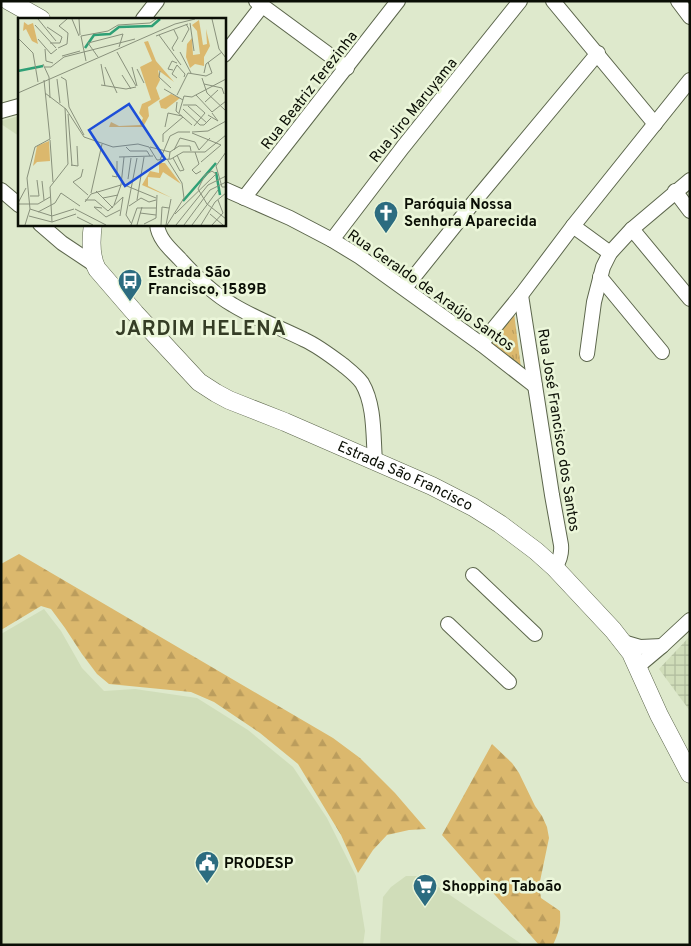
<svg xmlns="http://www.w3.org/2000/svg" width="691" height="946" viewBox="0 0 691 946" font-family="Overpass,sans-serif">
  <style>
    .built { fill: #d0ddb9 }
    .industrial { fill: url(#industrial-grid) }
    .forest { fill: url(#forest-firs) }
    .park { fill: url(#park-tufts) }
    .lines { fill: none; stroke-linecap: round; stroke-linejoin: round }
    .minor-casing { stroke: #5c664c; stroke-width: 16 }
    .major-casing { stroke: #5c664c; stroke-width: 19 }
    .minor { stroke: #fff; stroke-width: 14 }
    .major { stroke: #fff; stroke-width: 18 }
    .labels { text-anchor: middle; stroke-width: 5; stroke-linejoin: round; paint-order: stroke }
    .street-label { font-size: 15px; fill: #0a0e05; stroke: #ebf6d9 }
    .poi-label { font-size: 15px; font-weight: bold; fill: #0a0e05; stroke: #ebf6d9; text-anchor: start }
    .district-label { font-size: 20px; font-weight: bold; letter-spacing: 1px; fill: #353d26; stroke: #ebf6d9 }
    .inset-river { fill: none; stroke: #2fa076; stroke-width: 2.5 }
    .inset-road { fill: none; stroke: #89917c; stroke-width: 1 }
    .view { fill: #1d4ed8; fill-opacity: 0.15; stroke: #1d4ed8; stroke-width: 2.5 }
    .inset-edge { fill: none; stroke: #0a0e05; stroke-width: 2.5 }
  </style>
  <defs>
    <pattern id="industrial-grid" width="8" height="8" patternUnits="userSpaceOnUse" patternTransform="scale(1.25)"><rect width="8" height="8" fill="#d0ddb9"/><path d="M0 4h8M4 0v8" fill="none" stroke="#b1bc9e"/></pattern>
    <pattern id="forest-firs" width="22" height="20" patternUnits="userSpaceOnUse" patternTransform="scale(1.25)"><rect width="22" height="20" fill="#dbb86d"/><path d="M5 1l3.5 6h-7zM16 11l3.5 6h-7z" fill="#bb9d5d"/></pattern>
    <pattern id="park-tufts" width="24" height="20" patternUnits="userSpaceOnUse" patternTransform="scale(1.25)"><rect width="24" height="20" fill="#dbb86d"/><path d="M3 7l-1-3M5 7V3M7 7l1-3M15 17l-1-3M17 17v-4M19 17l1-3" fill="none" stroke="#bb9d5d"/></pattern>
  </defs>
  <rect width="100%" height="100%" fill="#dee9cc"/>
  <g class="built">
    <polygon points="19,116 19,136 1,124 1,121"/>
    <polygon points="44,609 61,631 82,668 104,691 135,689 197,698 248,730 293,767 327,818 356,876 365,931 363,945 1,945 1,634"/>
    <polygon points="406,876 422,876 523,945 380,945 383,897 391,887"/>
  </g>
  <polygon class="industrial" points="690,636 690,711 659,669"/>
  <g class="forest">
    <polygon points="19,554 333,738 360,758 395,793 426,829 409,830 387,835 373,850 358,873 341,835 298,764 260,733 214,702 191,692 109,684 97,674 82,654 65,628 51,609 41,606 1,630 1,564"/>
    <path d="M492,744L512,763L519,773L535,806L542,816L547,827L549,838L539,886L541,898L560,911C561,925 559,932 553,945H539L442,835Z"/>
  </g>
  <polygon class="park" points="514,313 521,368 487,344"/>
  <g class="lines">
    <defs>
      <g id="minor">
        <polyline points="256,1 347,68"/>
        <polyline points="553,1 655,124"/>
        <polyline points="678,1 690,17"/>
        <polyline points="143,19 157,1"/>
        <polyline points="224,55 262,6"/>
        <polyline points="1,111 19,106"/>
        <polyline points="224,189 290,218 332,240 360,257 481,344 535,386"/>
        <polyline points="1,190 19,205"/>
        <polyline points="675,191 690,211"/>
        <polyline points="244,198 398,1"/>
        <polyline points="40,224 62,243 95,265"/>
        <path d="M157,224C158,238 169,248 179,258C195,276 212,293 233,305C256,319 281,328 305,340C318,346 331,356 343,365C349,370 357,376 362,383C375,405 373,436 375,461"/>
        <polyline points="573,226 610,253"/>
        <polyline points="632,229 690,299"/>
        <polyline points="332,240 403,147 520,1"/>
        <polyline points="600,277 662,352"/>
        <polyline points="405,288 473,203 598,53"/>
        <path d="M521,295L552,495L561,545C562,554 560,560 555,568"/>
        <polyline points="481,344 521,295 573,226 690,80"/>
        <polyline points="587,354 594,302 603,267 610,253 632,229 690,180"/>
        <polyline points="473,575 535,634"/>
        <polyline points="448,624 509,682"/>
        <polyline points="623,642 640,647 662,646"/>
        <polyline points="637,667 662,646 690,620"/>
      </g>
      <g id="major">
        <polyline points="9,1 41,19"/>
        <path id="s1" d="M93,224C91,238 90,256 97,269L135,313L199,382L216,393L229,400L285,422L432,486L473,507L500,524L536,551L555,568L613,630L631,653L659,715L690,774"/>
      </g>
    </defs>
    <use href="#minor" class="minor-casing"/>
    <use href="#major" class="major-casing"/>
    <use href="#minor" class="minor"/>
    <use href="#major" class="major"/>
  </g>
  <defs>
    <symbol id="church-pin" viewBox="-11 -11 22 30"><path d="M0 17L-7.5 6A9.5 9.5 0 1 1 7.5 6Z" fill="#2c6c80" stroke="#ebf6d9"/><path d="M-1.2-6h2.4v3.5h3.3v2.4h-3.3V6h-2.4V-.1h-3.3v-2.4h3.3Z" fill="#fff"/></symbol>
    <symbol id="bus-pin" viewBox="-11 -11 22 30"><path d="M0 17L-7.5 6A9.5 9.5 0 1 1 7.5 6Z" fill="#2c6c80" stroke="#ebf6d9"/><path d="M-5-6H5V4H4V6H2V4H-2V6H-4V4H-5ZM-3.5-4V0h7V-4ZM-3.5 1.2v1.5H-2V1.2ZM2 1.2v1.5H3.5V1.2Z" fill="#fff"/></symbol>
    <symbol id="civic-pin" viewBox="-11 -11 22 30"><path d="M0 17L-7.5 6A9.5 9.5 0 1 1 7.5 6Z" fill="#2c6c80" stroke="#ebf6d9"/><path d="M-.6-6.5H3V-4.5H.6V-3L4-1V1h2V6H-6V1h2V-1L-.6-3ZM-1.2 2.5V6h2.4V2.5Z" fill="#fff"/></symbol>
    <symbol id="supermarket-pin" viewBox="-11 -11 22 30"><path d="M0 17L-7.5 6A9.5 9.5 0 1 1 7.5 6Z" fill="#2c6c80" stroke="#ebf6d9"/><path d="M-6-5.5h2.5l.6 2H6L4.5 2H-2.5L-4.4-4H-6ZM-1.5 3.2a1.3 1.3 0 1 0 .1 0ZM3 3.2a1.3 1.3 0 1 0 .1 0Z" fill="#fff"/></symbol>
  </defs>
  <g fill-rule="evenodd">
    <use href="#church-pin" x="372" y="199" width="28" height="38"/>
    <use href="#bus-pin" x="116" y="267" width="28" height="38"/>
    <use href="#civic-pin" x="193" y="849" width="28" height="38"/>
    <use href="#supermarket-pin" x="411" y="872" width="28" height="38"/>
  </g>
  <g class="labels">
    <g class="street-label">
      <text transform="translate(309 90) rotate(-52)" y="5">Rua Beatriz Terezinha</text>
      <text transform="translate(413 110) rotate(-51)" y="5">Rua Jiro Maruyama</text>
      <text transform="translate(431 290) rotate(35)" y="5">Rua Geraldo de Araújo Santos</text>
      <text transform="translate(559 430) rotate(81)" y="5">Rua José Francisco dos Santos</text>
      <text dy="5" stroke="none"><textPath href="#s1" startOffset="425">Estrada São Francisco</textPath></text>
    </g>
    <g class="poi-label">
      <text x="404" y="209">Paróquia Nossa<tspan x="404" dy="17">Senhora Aparecida</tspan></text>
      <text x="148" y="277">Estrada São<tspan x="148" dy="17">Francisco, 1589B</tspan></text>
      <text x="224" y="868">PRODESP</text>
      <text x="442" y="891">Shopping Taboão</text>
    </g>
    <g class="district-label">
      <text x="201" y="335">JARDIM HELENA</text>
    </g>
  </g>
  <g transform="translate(18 18)">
    <rect width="208" height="208" fill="#dee9cc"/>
    <path d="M181,2L185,27L189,26L188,11L192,28L186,39V48L177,46L172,50L168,39L169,26L174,20L175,37L182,36L179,13L174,7ZM6,4L10,7L15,5L20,26L14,23L8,11L5,13ZM130,23L138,43L156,64L140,52L142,62L138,70L142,81L130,89L131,98L125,109H91L93,104L101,108L122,107L125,100L121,95L124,86L133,82L122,49L134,43L126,24ZM141,145H147L163,166L145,154L142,160L130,159V168L154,180L124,167L132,153L141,155Z" fill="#dbb86d"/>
    <path d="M31,123L32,143L19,144L15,148L19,128Z" fill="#dbb86d"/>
    <path d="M153,76L162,80L148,91L143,90L141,83Z" fill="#dbb86d"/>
    <path class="inset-river" d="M67,30L76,17L92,16L101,9L134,8L142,1M0,53L25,48M198,154L202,177M165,183L198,145"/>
    <path class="inset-road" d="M20,1L38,23M54,1L61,18M61,1L62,17M194,1L201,31L208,40M172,5L176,33M17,7L38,30M29,9L44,19L42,25H32M156,12L160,20L154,30L156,33M141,17L163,47M63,18L90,13L100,7L132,5L138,1M63,18L68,43M138,18L170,6M0,20L15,35L20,64M20,21L33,36L39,31M164,24L171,11L168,6M40,30L49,26L50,15L41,8L49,1M27,31L28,43L35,45M99,34L118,68M162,34L173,55M44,38L62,33M80,39L70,25L105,16L101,29M25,46L31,59L32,80M83,46L87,68M27,49H33L46,39L117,21M87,49L99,75M114,49L119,68M119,51L126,65M155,52L150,51L154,43L159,45M142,53L141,59L153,70M186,55L188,46L204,34M104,57L113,71M43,59L48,62L51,89L66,117M159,60L154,56L159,47L167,56L166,59M184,60L189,75L208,93M39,61L42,85M186,66L204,70L206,76M83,67L108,71L118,69M146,71L165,82M0,75L157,6L177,1M27,75L48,91L66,119L95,129L120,126L131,129L139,142L153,141L165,134H187L208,117M159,77L170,55L188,58L194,55L190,44M178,77L194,94M159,84L158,93L174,107M187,84L200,72M165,87H178L187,95L176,108M170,88L189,105M165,91L182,107H186L193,100M194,94L208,83M161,95L166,78L174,79L208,61M50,96L54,148M190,97L200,103L194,95M147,109L150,95L164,98M174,114L190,113L208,103M174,115L203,127L183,144M32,122L35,164M145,124V116L165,99M108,129L112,133H129L132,138M132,129L152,134M156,132L162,120L177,124L181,132L192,120M177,134L181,146L174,152L178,156L183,153M208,134L198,148L204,169H208M101,139L135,138M155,140L162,153L166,152L159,137M149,141L164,165L166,180L149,207M151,141L152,134L161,128H172L173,133M142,142L152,118L160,114H172M53,147L60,148L59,128M65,151L63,159L55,164L70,177M198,156L194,153L187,157L180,171L189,186L208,201M94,158L99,159V143M110,161L113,140M24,163L26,182M104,166L138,180M78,173L95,190M73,175L84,126M12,178H21L19,162M85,180L100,177M67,182H77L90,193L105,179L102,198M119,182L126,139M67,184L73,176L103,167L106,139M0,185L8,170M0,186H20L32,179M96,187L103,167M111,188L123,180L131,184L138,182M84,190L76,189L88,199L102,192M12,191L34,198L56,191M57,191L88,207M20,194L37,185L43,175L62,188M122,195L138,197M157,196L198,156M192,196L205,207M11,198L34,204M59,199L75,207M34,204L32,169L50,146L47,90M34,204L58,196M113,205L108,197L119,140M126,206L138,200L139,177M7,207L12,191L9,160L17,129L32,121L26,62M113,207L119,190H138M119,207L124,189M143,207L144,189L151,190M148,207L153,181M158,207L190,167L208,158M166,207L192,172L208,164M174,207L200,172M183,207L197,184L208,175M194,207L205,195L200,182"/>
    <path class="view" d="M111,86L147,141L107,168L71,112Z"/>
    <rect width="208" height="208" class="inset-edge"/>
  </g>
  <rect width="691" height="946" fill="none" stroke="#0a0e05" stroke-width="5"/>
</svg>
